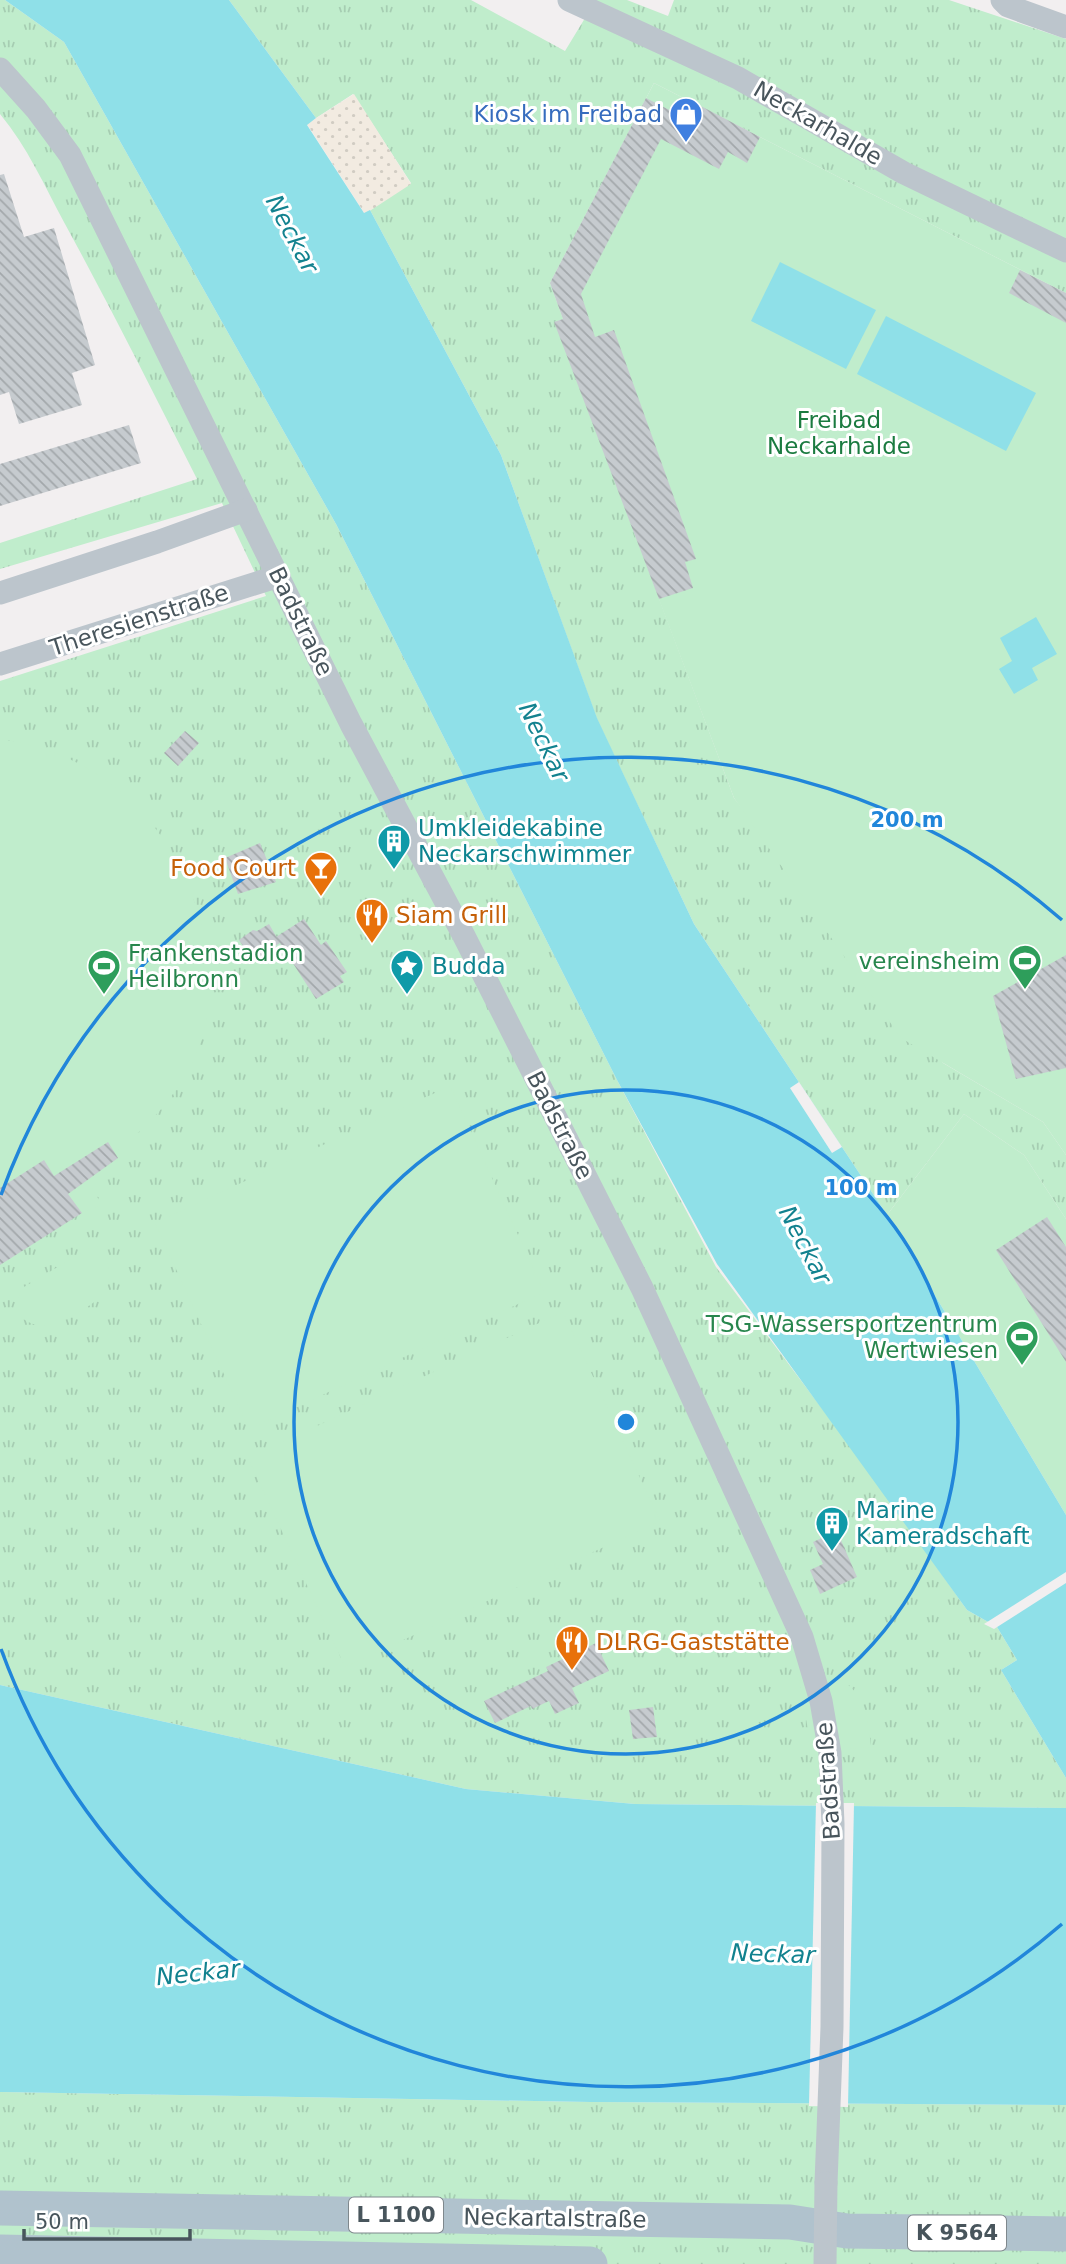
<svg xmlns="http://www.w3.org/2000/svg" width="1066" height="2264" viewBox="0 0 1066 2264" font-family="'DejaVu Sans',sans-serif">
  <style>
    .grass { fill: url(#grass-tufts) }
    .sand { fill: url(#sand-dots) }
    .park { fill: #c0edcc }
    .water { fill: #8fe0e8 }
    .pier { fill: #f2eff0 }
    .building { fill: url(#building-back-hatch) }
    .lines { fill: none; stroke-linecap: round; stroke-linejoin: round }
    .street { stroke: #bcc5cc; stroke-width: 23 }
    .primary { stroke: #b0c2cd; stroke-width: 35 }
    .street-bridge { stroke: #bcc5cc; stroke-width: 23 }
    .ring { fill: none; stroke: #2186da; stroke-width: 3.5 }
    .labels { text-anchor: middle; stroke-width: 6; stroke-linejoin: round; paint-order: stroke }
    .shield { fill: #fff; stroke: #7f888d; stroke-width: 2 }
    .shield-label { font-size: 21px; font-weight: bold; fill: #48555c }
    .shop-label { font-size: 23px; fill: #366cbe; stroke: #fff; text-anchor: end }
    .street-label { font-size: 23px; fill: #48555c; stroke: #fff }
    .park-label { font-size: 23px; fill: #1b7b40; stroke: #fff }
    .culture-label { font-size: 23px; fill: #0d838f; stroke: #fff; text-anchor: start }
    .food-label { font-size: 23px; fill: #c56008; stroke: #fff; text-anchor: start }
    .leisure-label { font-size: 23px; fill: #27864d; stroke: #fff; text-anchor: end }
    .water-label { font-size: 24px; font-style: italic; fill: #12828f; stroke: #fff }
    .centre { fill: #2186da; stroke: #fff; stroke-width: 3.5 }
    .ring-label { font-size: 21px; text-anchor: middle; font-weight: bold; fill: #2186da; stroke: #fff; stroke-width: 6; stroke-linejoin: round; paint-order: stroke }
  </style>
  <defs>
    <pattern id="grass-tufts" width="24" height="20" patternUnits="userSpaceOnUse" patternTransform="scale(1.75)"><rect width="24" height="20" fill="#c0edcc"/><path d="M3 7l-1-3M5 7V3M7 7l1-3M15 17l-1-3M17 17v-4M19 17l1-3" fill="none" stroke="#a6cdb2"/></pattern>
    <pattern id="sand-dots" width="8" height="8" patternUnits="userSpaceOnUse" patternTransform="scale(1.75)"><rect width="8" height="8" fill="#f2ebe1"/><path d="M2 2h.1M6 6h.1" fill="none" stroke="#d1ccc3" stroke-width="1.8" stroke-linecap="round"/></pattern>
    <pattern id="building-back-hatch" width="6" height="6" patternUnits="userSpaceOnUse" patternTransform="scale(1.75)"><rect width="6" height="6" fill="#c6cbcf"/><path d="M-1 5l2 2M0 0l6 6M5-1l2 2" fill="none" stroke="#a3a8ab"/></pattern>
  </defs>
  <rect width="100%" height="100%" fill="#f2eff0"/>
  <g class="grass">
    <path d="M0,0H5L64,42L336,524L617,1080L716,1267L865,1466L967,1610L997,1627L1017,1660L1001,1670L1066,1778V1808L635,1804L466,1789L0,1685V681L266,596L222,503L0,569V543L197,479C154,394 111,308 65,224C45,187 27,146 0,114Z"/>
    <polygon points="229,0 471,0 565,51 596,0 627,0 668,16 674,0 949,0 1066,39 1066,293 654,83 550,283 563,319 555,322 734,798 943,1063 1043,1122 1066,1155 1066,1219 1024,1155 964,1114 887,1215 694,924 597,719 501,455 370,210 411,183 353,94 316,118"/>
    <polygon points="0,2092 590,2102 1066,2105 1066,2264 0,2264"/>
  </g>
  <polygon class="sand" points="354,94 411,184 365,214 307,124"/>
  <g class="park">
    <polygon points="654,83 1066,293 1066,1155 1043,1122 901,1038 734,798 554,322 563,319 550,283"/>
    <path d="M0,739C105,754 175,825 202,925C211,962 213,1005 201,1041C180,1101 134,1140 85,1176L102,1205L81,1213L12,1257L10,1265L5,1262L0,1265Z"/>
    <polygon points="450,1086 544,1292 249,1429 155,1223"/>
    <polygon points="964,1114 1024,1155 1066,1219 1066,1515 887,1215"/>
    <path d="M93,1246L98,1247C121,1277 106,1298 77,1313C57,1323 40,1333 21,1317C17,1304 16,1298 24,1287Z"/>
    <polygon points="563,1312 660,1521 345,1667 248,1458"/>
    <path d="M837,1677C866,1694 868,1716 871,1747L812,1752L799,1680Z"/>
  </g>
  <g class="water">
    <polygon points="5,0 229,0 316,118 307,125 364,213 370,210 501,455 597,718 694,924 887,1215 1066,1515 1066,1778 1001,1670 1017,1660 997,1627 967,1610 717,1264 617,1080 336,524 64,42"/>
    <polygon points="780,262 876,310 846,369 751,321"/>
    <polygon points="886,316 1036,393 1006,451 857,374"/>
    <polygon points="1036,617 1057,654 1032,668 1038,680 1014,694 999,669 1012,661 1000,638"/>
    <polygon points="0,1685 466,1789 635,1804 1066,1808 1066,2105 590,2102 0,2092"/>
  </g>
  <g class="pier">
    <polygon points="799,1082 842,1147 832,1153 790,1088"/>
    <polygon points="1066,1572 1066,1583 994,1629 984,1624"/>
    <polygon points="816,1803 854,1803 848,2107 809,2106"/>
  </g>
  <g class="building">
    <polygon points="646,98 685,118 693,102 760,137 747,163 728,152 719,169 661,139 581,294 595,337 614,330 696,559 685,562 693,588 659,599 554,322 563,319 550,283"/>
    <polygon points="4,174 24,237 54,228 95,365 72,373 82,405 19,424 9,392 0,395 0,175"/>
    <polygon points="1020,270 1066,293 1066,323 1009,293"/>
    <polygon points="129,425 141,463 0,506 0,464"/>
    <polygon points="185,731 199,743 178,766 164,753"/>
    <polygon points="260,843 276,882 238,894 225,858"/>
    <polygon points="304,919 321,945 326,941 347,972 340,976 344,982 316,999 276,937"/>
    <polygon points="269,924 280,943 253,961 239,940 253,930 257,931"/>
    <polygon points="1066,955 1066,1068 1016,1079 993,996"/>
    <polygon points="108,1142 118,1158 68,1194 82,1213 0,1265 0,1188 44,1160 54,1176"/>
    <polygon points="1047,1217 1066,1247 1066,1362 996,1250"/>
    <polygon points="837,1531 857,1577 820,1594 810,1570 823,1564 813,1542"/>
    <polygon points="596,1643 609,1671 572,1688 579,1703 555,1714 549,1701 532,1709 531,1706 495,1723 484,1701 548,1671 546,1667"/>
    <polygon points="653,1707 657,1737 633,1739 629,1710"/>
  </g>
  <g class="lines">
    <g class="street">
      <polyline points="569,0 738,78 904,173 1066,251"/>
      <polyline points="1002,0 1008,6 1066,27"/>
      <polyline points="0,69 36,109 70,155 351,724 464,936 642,1288 802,1637 821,1701 830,1753 833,1824 832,2027 826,2183"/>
      <polyline points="0,593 157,542 246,510"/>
      <polyline points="0,664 279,576"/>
    </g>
    <g class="primary">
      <polyline points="0,2208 790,2222 847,2231 1066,2234"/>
      <polyline points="0,2252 590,2264"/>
    </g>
    <polyline class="street-bridge" points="825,2264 826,2183"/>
  </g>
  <g class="ring">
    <circle cx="626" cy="1422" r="332"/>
    <path d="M1062 1924A665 665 0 0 1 1 1649M1 1195A665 665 0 0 1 1062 920"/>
  </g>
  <defs>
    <symbol id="shop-pin" viewBox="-11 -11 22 30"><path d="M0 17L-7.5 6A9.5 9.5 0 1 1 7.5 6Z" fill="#3f7fe0" stroke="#fff"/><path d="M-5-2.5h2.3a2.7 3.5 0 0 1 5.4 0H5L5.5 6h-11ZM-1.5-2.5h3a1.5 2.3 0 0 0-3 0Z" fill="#fff"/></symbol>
    <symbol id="building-pin" viewBox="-11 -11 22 30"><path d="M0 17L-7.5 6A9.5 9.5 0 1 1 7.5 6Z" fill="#0f9aa8" stroke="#fff"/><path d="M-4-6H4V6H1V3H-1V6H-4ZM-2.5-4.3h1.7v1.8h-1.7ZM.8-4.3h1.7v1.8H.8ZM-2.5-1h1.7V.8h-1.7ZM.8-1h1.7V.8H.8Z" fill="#fff"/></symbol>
    <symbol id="bar-pin" viewBox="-11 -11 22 30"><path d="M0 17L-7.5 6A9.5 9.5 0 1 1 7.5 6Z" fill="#e8710a" stroke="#fff"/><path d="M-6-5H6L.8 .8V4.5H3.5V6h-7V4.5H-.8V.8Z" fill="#fff"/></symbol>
    <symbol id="restaurant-pin" viewBox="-11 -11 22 30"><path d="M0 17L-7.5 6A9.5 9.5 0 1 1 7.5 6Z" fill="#e8710a" stroke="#fff"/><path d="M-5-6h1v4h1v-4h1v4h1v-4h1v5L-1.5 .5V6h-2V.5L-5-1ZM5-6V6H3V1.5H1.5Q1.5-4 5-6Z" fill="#fff"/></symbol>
    <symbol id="stadium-pin" viewBox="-11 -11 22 30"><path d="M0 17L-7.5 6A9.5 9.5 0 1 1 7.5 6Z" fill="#2e9e5b" stroke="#fff"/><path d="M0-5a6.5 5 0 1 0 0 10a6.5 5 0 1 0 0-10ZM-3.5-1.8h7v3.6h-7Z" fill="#fff"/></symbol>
    <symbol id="sight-pin" viewBox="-11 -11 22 30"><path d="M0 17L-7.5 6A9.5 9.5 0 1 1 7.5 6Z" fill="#0f9aa8" stroke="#fff"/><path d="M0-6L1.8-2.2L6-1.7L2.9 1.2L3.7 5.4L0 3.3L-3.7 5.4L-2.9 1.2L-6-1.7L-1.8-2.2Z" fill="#fff"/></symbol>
  </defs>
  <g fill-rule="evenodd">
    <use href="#shop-pin" x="667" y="95" width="38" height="52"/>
    <use href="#building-pin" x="375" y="822" width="38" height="52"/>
    <use href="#bar-pin" x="302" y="849" width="38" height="52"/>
    <use href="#restaurant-pin" x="353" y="896" width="38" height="52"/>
    <use href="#stadium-pin" x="1006" y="942" width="38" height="52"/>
    <use href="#stadium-pin" x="85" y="947" width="38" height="52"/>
    <use href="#sight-pin" x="388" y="947" width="38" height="52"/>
    <use href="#stadium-pin" x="1003" y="1318" width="38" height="52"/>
    <use href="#building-pin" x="813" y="1504" width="38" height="52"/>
    <use href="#restaurant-pin" x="553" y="1623" width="38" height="52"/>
  </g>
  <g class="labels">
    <g class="shield">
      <rect x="349" y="2197.5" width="94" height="35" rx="5"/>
      <rect x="908" y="2215.5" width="98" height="35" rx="5"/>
    </g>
    <g class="shield-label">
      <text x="396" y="2222">L 1100</text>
      <text x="957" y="2240">K 9564</text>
    </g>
    <g class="shop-label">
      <text x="662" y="122">Kiosk im Freibad</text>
    </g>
    <g class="street-label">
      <text transform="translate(818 123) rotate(30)" y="8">Neckarhalde</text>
      <text transform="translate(139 620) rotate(-18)" y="8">Theresienstraße</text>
      <text transform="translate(301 621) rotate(64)" y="8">Badstraße</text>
      <text transform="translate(560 1125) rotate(63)" y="8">Badstraße</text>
      <text transform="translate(828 1781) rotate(-94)" y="8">Badstraße</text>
      <text transform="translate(555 2218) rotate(1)" y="8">Neckartalstraße</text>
    </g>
    <g class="park-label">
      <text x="839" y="428">Freibad<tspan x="839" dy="26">Neckarhalde</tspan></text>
    </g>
    <g class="culture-label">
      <text x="418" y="836">Umkleidekabine<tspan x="418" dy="26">Neckarschwimmer</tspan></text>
      <text x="432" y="974">Budda</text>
      <text x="856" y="1518">Marine<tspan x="856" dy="26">Kameradschaft</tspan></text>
    </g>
    <g class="food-label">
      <text x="296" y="876" text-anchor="end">Food Court</text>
      <text x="396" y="923">Siam Grill</text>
      <text x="596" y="1650">DLRG-Gaststätte</text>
    </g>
    <g class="leisure-label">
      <text x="128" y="961" text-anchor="start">Frankenstadion<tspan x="128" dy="26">Heilbronn</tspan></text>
      <text x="1000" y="969">vereinsheim</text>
      <text x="998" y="1332">TSG-Wassersportzentrum<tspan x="998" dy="26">Wertwiesen</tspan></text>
    </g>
    <g class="water-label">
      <text transform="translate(292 234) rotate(62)" y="8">Neckar</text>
      <text transform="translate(544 742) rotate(64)" y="8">Neckar</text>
      <text transform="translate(805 1245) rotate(62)" y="8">Neckar</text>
      <text transform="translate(773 1954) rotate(2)" y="8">Neckar</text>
      <text transform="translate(198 1973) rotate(-6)" y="8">Neckar</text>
    </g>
  </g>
  <circle cx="626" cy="1422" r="10" class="centre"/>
  <g class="ring-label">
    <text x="907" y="827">200 m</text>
    <text x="861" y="1195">100 m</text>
  </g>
  <path d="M24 2229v10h166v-10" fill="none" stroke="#48555c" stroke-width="3.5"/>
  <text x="35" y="2229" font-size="21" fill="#48555c" stroke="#ffffff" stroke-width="5" paint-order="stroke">50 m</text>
</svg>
